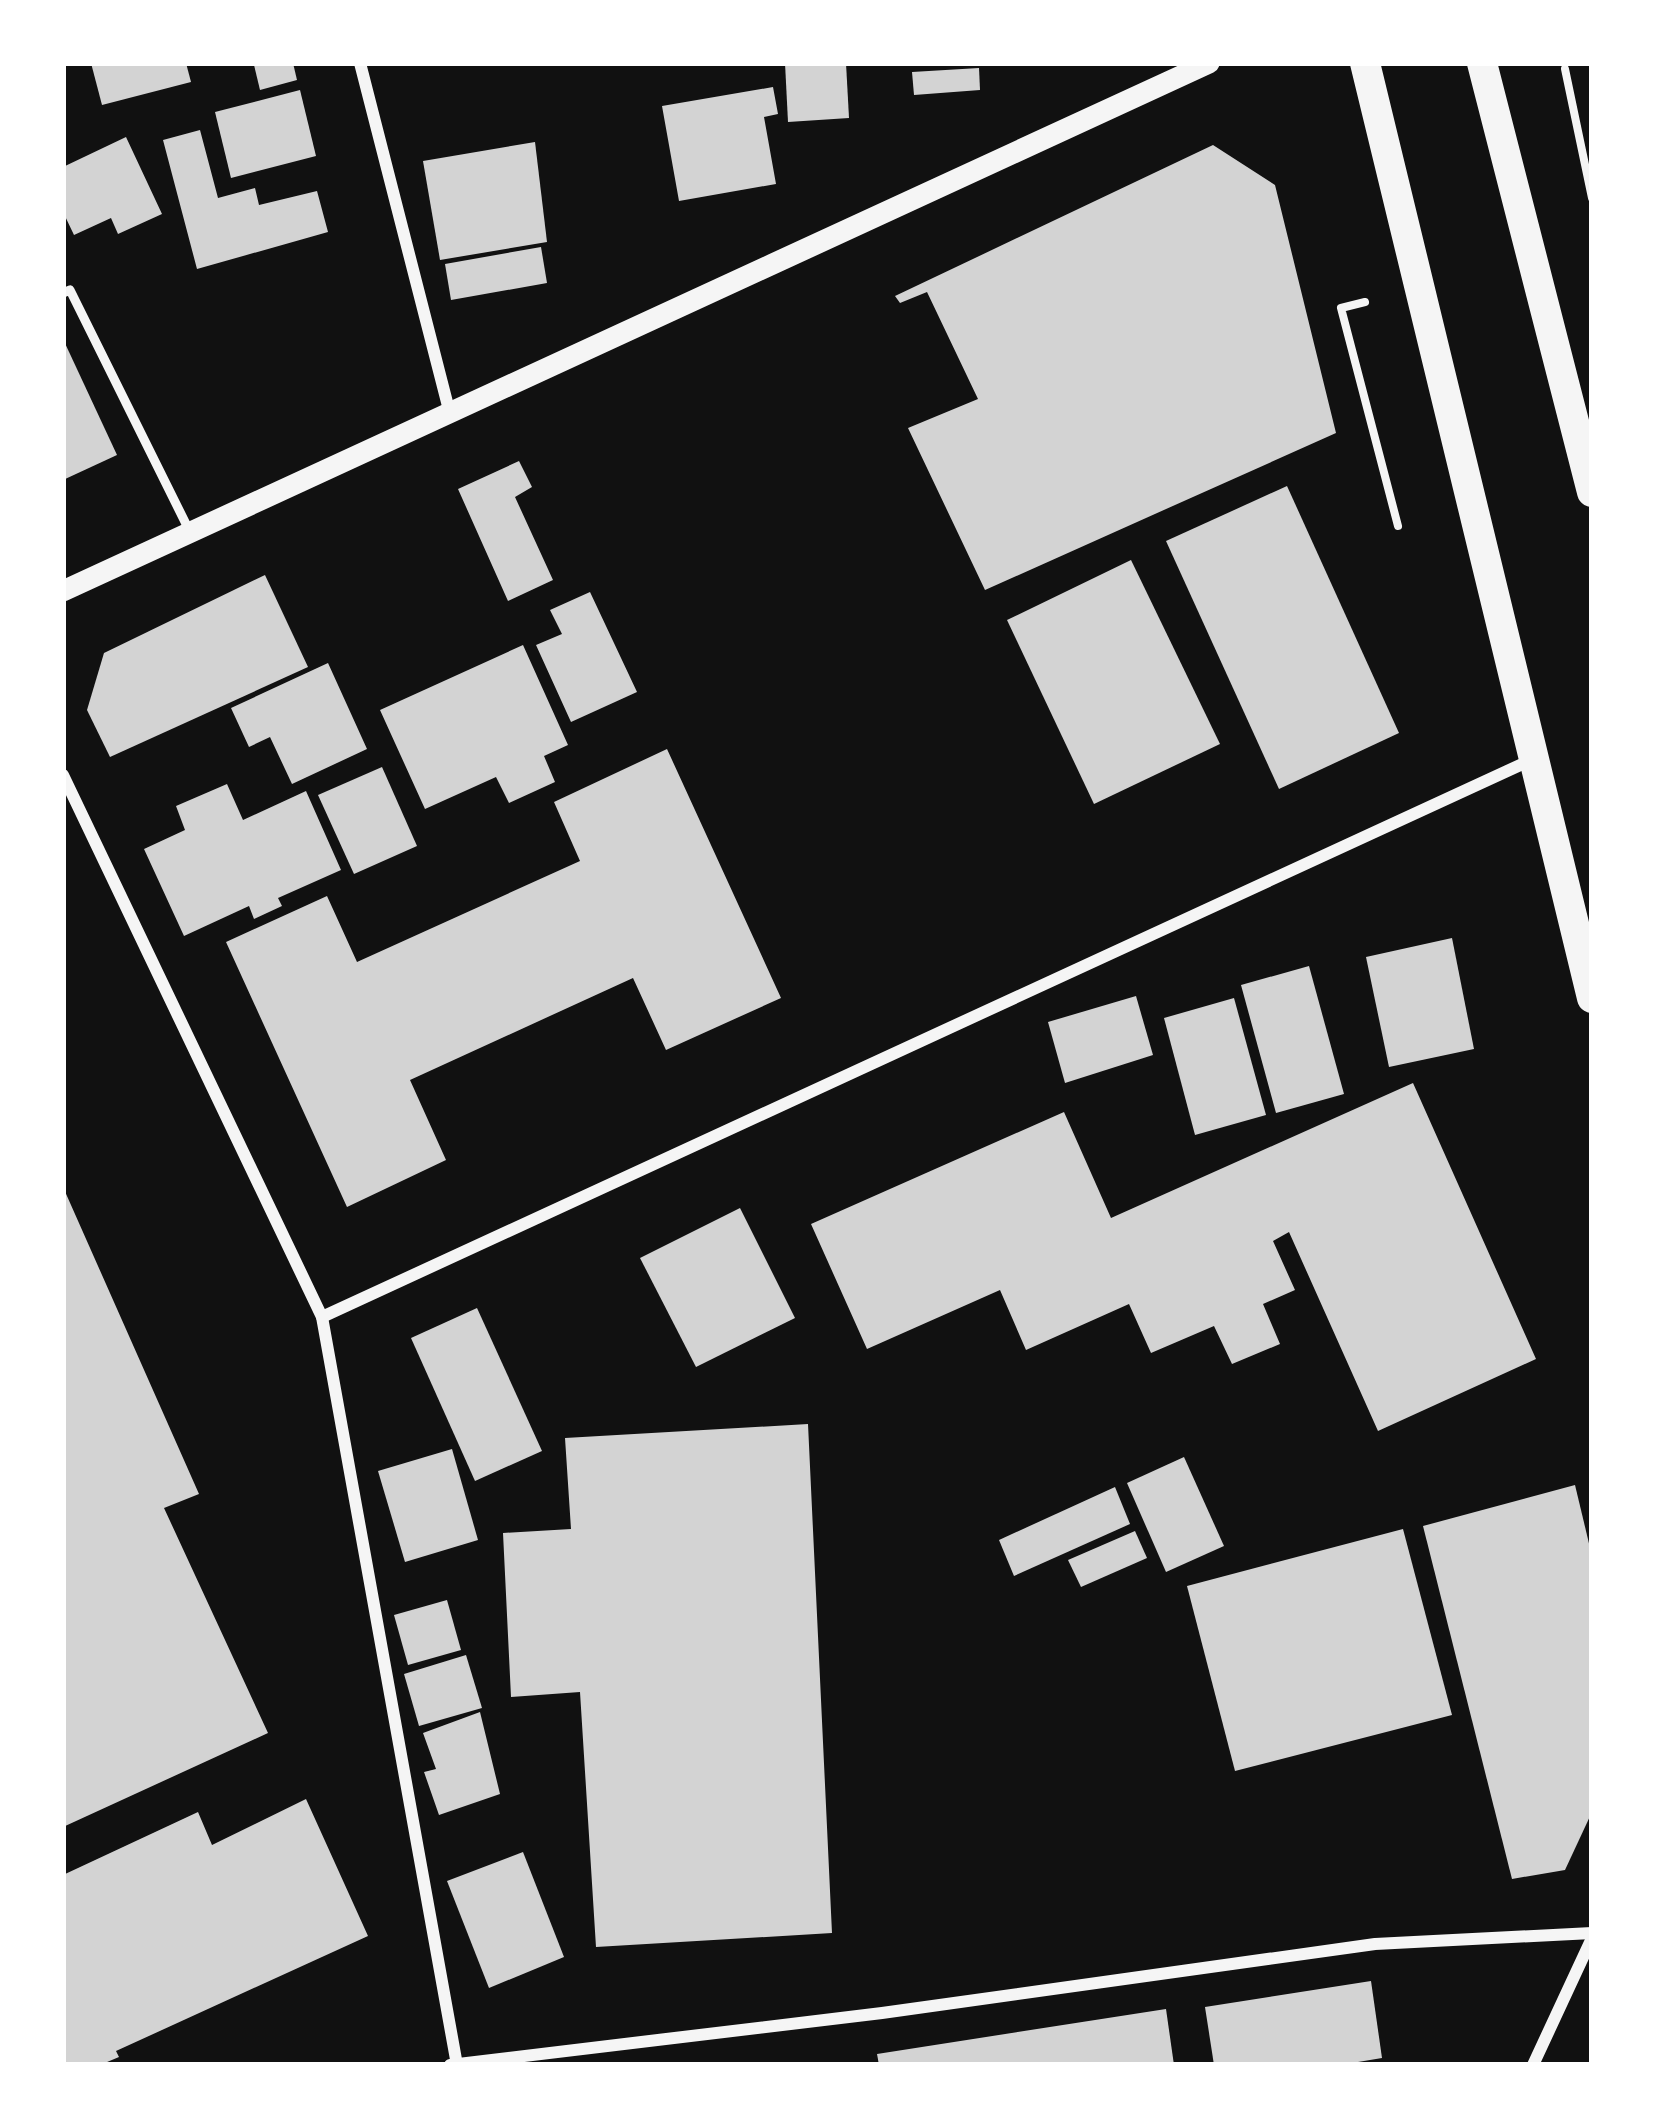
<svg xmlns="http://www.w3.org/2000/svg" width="1655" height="2128" viewBox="0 0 1655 2128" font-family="Jost,sans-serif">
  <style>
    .building { fill: #d3d3d3 }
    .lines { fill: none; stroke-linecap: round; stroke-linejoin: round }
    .path { stroke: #f5f5f5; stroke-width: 8 }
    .service { stroke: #f5f5f5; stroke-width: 9 }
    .minor { stroke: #f5f5f5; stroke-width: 12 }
    .tertiary { stroke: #f5f5f5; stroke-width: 21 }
    .primary { stroke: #f5f5f5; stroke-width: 30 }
  </style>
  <rect width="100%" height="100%" fill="#111"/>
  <g class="building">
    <polygon points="91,63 186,63 191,82 102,105"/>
    <polygon points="293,63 297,80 260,90 254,65"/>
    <polygon points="785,63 846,63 849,118 788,122"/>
    <polygon points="979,68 980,90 914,95 912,72"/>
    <polygon points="773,87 778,114 764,117 776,184 679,201 662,106"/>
    <polygon points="300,90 316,156 231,178 215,112"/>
    <polygon points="200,130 218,198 255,188 259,205 317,191 328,232 197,269 163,140"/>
    <polygon points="126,137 162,214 118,234 111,218 74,235 63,212 63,167"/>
    <polygon points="535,142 547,242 440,260 423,161"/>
    <polygon points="1213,145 1275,185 1336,433 985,590 908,428 978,399 927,292 900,303 895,296"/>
    <polygon points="541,247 547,283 451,300 445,264"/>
    <polygon points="63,339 117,455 63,480"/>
    <polygon points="519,461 532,487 515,497 553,580 508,601 458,489"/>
    <polygon points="1287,486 1399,733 1279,789 1166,541"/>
    <polygon points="1131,560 1220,744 1094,804 1007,620"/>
    <polygon points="265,575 308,667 110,757 87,710 104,653"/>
    <polygon points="590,592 637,692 571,722 536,645 562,634 550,610"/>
    <polygon points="523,645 568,745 544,756 555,782 509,803 496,777 425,809 380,710"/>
    <polygon points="328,663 367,749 292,784 270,737 249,747 231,708"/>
    <polygon points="667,749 781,998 666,1050 633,978 410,1080 446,1160 347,1207 226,942 327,896 357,962 580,861 554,802"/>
    <polygon points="382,767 417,846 354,874 318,795"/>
    <polygon points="227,784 243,820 306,791 341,870 278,898 282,906 254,919 249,906 184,936 144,849 185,830 176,806"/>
    <polygon points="1452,938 1474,1049 1389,1067 1366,957"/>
    <polygon points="1309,966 1344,1094 1276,1113 1241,985"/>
    <polygon points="1136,996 1153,1055 1065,1083 1048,1022"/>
    <polygon points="1234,998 1266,1115 1195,1135 1164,1018"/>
    <polygon points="1413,1083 1536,1359 1378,1431 1289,1232 1273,1241 1295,1290 1263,1304 1280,1344 1232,1364 1214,1326 1151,1353 1129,1304 1026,1350 1000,1290 867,1349 811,1224 1064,1112 1111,1218"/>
    <polygon points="63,1187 199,1494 164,1508 268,1733 63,1827"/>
    <polygon points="740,1208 795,1318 696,1367 640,1258"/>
    <polygon points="477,1308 542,1451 475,1481 411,1338"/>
    <polygon points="808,1424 832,1933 596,1947 580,1692 511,1697 503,1533 571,1529 565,1438"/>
    <polygon points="452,1449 478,1540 405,1562 378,1471"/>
    <polygon points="1184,1457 1224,1546 1166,1572 1127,1483"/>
    <polygon points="1575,1485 1592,1556 1592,1812 1565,1870 1512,1879 1423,1526"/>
    <polygon points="1115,1487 1130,1524 1014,1576 999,1540"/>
    <polygon points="1403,1529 1452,1715 1235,1771 1187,1586"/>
    <polygon points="1135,1531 1147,1558 1081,1587 1068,1560"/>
    <polygon points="447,1600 461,1650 408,1665 394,1615"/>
    <polygon points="466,1655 482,1708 419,1726 404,1674"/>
    <polygon points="480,1712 500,1794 439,1815 424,1772 436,1769 423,1733"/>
    <polygon points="306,1799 368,1936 116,2051 119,2057 100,2065 63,2065 63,1875 198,1812 212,1845"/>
    <polygon points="523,1852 564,1957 489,1988 447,1881"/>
    <polygon points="1371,1981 1382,2058 1340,2065 1214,2065 1205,2007"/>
    <polygon points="1166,2009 1174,2065 879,2065 877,2054"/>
  </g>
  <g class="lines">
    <g class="path">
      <polyline points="1565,69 1592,198"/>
      <polyline points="1365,302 1341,308 1398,526"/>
    </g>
    <polyline class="service" points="63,293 70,290 189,530"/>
    <g class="minor">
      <polyline points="360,63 449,410"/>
      <polyline points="63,775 322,1317 457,2065"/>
      <polyline points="322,1317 1531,760"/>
      <polyline points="450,2065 882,2013 1375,1944 1592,1933"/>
      <polyline points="1533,2065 1592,1938"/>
    </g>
    <polyline class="tertiary" points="63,591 1209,63"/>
    <g class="primary">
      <polyline points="1365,63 1592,998"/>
      <polyline points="1482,63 1592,492"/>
    </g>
  </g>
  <rect width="1655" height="2128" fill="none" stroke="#ffffff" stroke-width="132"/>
</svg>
